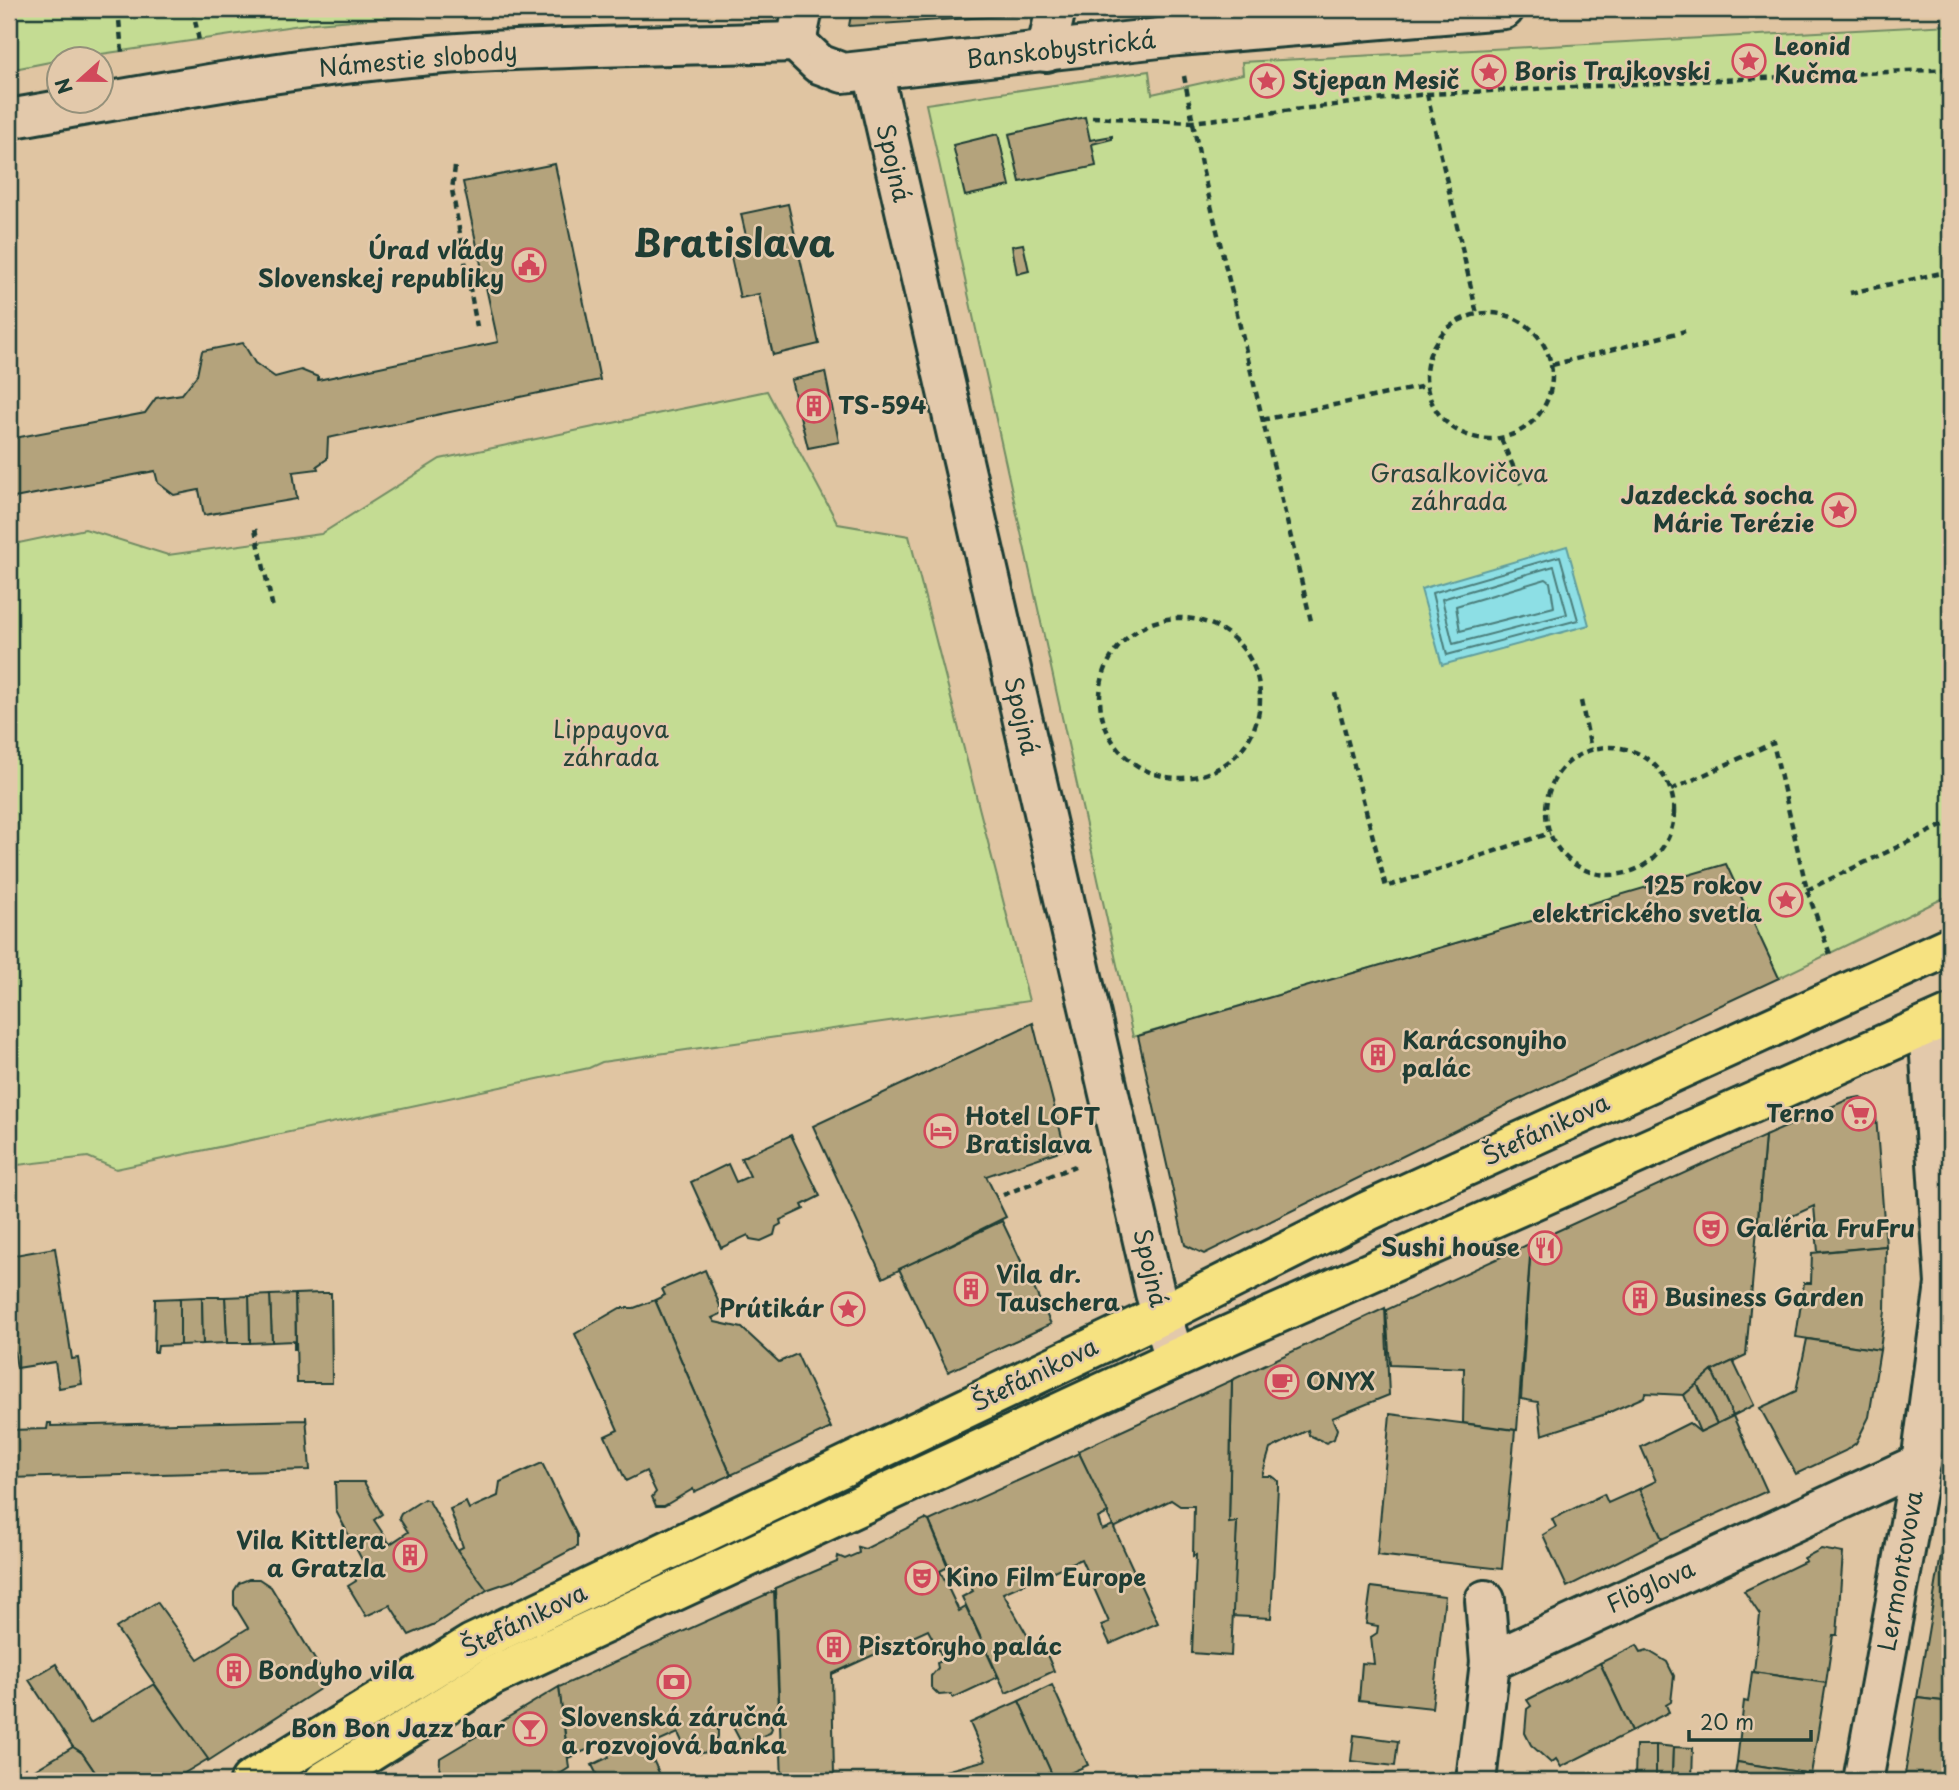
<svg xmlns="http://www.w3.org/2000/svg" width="1959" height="1790" viewBox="0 0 1959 1790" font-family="'Playpen Sans',sans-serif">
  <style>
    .green { fill: #c4dc93; stroke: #728c64; stroke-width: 2 }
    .water { fill: #8ddfe5; stroke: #619e9e; stroke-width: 2 }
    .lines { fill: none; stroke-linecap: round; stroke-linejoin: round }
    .shore { stroke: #4b7e7b; stroke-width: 2 }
    .building { fill: #b4a37b; stroke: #1f3d34; stroke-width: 2 }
    .minor-casing { stroke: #1f3d34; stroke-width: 44 }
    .major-casing { stroke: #1f3d34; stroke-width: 44 }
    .path { stroke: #1f3d34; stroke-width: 4.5; stroke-dasharray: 7 5; stroke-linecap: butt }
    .minor { stroke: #e3c9ab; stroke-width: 38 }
    .major { stroke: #f6e281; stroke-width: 38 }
    .labels { text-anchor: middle; stroke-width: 5; stroke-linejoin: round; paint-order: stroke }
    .poi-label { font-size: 24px; font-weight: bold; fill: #1f3d34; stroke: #e3c9ab; text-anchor: start }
    .street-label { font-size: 24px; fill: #1f3d34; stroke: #e3c9ab }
    .park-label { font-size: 24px; fill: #274539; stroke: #e3c9ab }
    .town-label { font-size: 38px; font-weight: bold; fill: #1f3d34; stroke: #e3c9ab }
  </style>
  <rect width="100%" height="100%" fill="#e0c5a2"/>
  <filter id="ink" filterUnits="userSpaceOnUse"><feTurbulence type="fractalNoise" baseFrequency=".0143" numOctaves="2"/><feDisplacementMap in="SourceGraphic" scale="14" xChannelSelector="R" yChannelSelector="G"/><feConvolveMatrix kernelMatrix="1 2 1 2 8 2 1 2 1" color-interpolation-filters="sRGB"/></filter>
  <g filter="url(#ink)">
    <g class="green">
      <polygon points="9,9 502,9 314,23 60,60 9,70"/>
      <polygon points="1950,25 1950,895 1779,978 1726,865 1133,1037 926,104 1149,71 1152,94 1243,74 1242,62"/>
      <polygon points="767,391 838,524 909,536 1029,1001 602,1062 589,1068 116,1169 88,1157 9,1166 9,545 85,529 168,555 321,534 440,459"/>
    </g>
    <polygon class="water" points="1567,546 1589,625 1442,665 1421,589"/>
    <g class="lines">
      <g class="shore">
        <polygon points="1560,556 1578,620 1447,655 1432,593"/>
        <polygon points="1554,566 1567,614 1453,644 1442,599"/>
        <polygon points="1546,579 1550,582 1554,607 1460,631 1456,606"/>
      </g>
    </g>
    <g class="building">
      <polygon points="852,9 1034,9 1033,14 849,26"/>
      <polygon points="1085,117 1090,140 1112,136 1112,139 1092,144 1096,166 1020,182 1009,134"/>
      <polygon points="998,134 1010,186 965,196 953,145"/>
      <polygon points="555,164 600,380 328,438 327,459 317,466 318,469 293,472 297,499 204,515 199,490 174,495 158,483 155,471 9,499 9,439 145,413 156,398 182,394 197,375 202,351 243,343 255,363 275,377 301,370 318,377 318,380 498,342 463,182"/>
      <polygon points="788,204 819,344 773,355 759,294 740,298 731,257 750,253 741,214"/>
      <polygon points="1023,244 1029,271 1017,274 1012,246"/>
      <polygon points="825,372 839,442 808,448 791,380"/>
      <polygon points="1726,864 1779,978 1511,1103 1204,1254 1185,1245 1138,1036"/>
      <polygon points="1033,1023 1065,1149 986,1176 1006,1217 883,1278 813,1126"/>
      <polygon points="1860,1097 1871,1105 1876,1116 1886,1246 1818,1252 1814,1206 1757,1232 1765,1136 1849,1099"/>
      <polygon points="791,1135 820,1196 802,1205 804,1209 780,1220 781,1224 776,1227 774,1235 761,1241 750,1239 748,1235 721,1248 691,1182 728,1164 736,1182 750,1176 741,1158"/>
      <polygon points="1765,1136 1746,1355 1712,1371 1684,1395 1645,1393 1644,1397 1603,1415 1542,1435 1538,1402 1521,1399 1531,1243"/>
      <polygon points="1002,1221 1051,1324 948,1372 899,1269"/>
      <polygon points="1531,1243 1517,1430 1463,1423 1464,1368 1390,1365 1386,1310"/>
      <polygon points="1886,1246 1885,1311 1880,1350 1796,1337 1804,1283 1811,1283 1812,1253"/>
      <polygon points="55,1248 72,1359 78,1358 82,1384 59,1388 55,1362 17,1368 9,1320 9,1256"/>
      <polygon points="705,1270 723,1313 712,1318 715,1322 742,1328 779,1362 797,1354 831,1428 731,1475 655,1300 665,1295 662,1289"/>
      <polygon points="322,1293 331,1293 332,1383 297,1383 295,1294"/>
      <polygon points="295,1294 296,1349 294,1349 294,1341 272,1342 270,1295"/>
      <polygon points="270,1295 272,1342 250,1343 249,1296"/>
      <polygon points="249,1296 250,1343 227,1343 225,1297"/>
      <polygon points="202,1297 203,1344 180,1345 180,1298"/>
      <polygon points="202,1297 225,1297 227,1343 203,1344"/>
      <polygon points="180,1298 180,1345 158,1346 157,1352 154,1352 155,1299"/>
      <polygon points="655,1300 731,1475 694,1492 693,1489 664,1506 656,1506 652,1497 656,1492 646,1471 626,1481 605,1436 618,1430 575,1334 620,1308 634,1308"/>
      <polygon points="1385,1308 1389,1395 1332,1418 1337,1429 1334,1439 1326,1443 1309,1435 1308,1430 1270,1449 1262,1476 1271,1476 1278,1481 1278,1487 1271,1618 1231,1616 1237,1522 1229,1523 1232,1380"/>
      <polygon points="1807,1339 1880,1350 1869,1417 1856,1443 1845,1451 1796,1474 1760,1408 1796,1391"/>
      <polygon points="1733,1361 1754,1405 1733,1416 1712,1371"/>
      <polygon points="1712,1371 1733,1416 1717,1424 1697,1384"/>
      <polygon points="1232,1380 1229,1523 1237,1522 1231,1656 1192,1653 1196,1555 1193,1556 1194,1506 1180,1506 1171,1500 1114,1528 1078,1451"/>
      <polygon points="1697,1384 1717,1424 1700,1432 1684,1395"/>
      <polygon points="1390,1414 1515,1430 1502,1569 1377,1555"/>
      <polygon points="306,1416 310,1470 9,1478 9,1430 47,1429 48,1423 51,1423 51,1426 306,1420"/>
      <polygon points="1733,1416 1767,1491 1662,1539 1639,1489 1656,1481 1641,1447 1689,1423 1700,1432"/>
      <polygon points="1079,1453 1108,1513 1098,1518 1102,1530 1113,1525 1114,1528 1158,1623 1110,1644 1101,1625 1109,1622 1081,1559 1003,1593 1038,1654 1045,1650 1054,1671 1006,1693 962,1597 973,1591 967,1580 957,1585 929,1521"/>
      <polygon points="542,1463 577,1535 577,1547 512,1581 486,1590 457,1550 463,1547 450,1509 466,1502 469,1509 498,1496 500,1482"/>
      <polygon points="335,1482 364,1482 382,1514 374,1520 390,1544 408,1532 399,1518 401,1514 424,1499 429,1501 457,1550 487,1590 435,1624 409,1635 390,1605 366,1616 348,1586 356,1581 355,1576 367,1569 336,1511"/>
      <polygon points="1639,1489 1662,1539 1567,1587 1543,1535 1556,1527 1552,1519 1604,1494 1608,1503"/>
      <polygon points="1950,1499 1950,1544 1943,1543"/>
      <polygon points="925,1519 929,1521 948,1567 940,1571 959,1611 966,1607 998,1677 953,1698 951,1694 939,1695 931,1687 931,1676 938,1668 937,1663 944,1660 928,1630 832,1674 834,1775 842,1776 844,1781 782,1781 775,1588 837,1562 838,1556 845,1559 859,1553 858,1547 865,1549"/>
      <polygon points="1943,1543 1950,1544 1950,1702 1917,1698"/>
      <polygon points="1821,1549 1843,1553 1837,1635 1833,1635 1826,1683 1754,1672 1760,1615 1744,1591 1806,1561 1804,1558"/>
      <polygon points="249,1579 259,1579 271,1587 329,1683 208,1761 116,1628 157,1602 198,1659 248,1628 234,1605 234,1591 239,1583"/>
      <polygon points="1371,1587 1445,1596 1432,1708 1359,1700 1362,1663 1374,1664 1371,1637 1377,1633 1378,1626 1366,1624"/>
      <polygon points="774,1591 779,1711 765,1717 772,1728 770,1733 742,1744 725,1712 713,1717 718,1727 718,1737 707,1752 697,1754 685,1748 678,1733 647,1747 662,1779 659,1781 600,1781 592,1765 609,1757 603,1743 568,1758 559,1687"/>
      <polygon points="1637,1645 1641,1652 1647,1650 1667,1662 1674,1676 1671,1702 1666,1705 1669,1712 1632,1731 1600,1663"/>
      <polygon points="1600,1663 1632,1731 1561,1767 1556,1759 1551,1763 1531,1745 1525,1733 1527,1709 1531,1706 1527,1700"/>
      <polygon points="56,1664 90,1723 154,1684 208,1759 171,1781 101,1781 82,1753 73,1747 29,1680"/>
      <polygon points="1752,1672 1826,1683 1811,1774 1737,1762 1744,1701 1748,1702"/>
      <polygon points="1052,1685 1088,1765 1054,1780 1019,1701"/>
      <polygon points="559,1687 569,1768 549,1781 439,1781 440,1758"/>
      <polygon points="1917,1698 1950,1702 1950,1781 1904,1781"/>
      <polygon points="1019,1701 1055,1781 908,1781 986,1760 970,1723"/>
      <polygon points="1354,1735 1398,1741 1395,1766 1351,1761"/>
      <polygon points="1636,1745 1656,1745 1656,1778 1635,1777"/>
      <polygon points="1656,1745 1673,1747 1672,1778 1656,1778"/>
      <polygon points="73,1747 82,1753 101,1781 9,1781 25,1768 28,1774"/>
      <polygon points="1673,1747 1693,1748 1692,1779 1672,1778"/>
      <polygon points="1737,1762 1811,1774 1810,1781 1734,1781"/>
      <polygon points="1373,1774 1436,1781 1372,1781"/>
    </g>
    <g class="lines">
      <defs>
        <g id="minor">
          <polyline points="796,42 819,64 843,73 1178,36 1504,9"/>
          <polyline points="796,42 803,9"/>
          <polyline points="1046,52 1056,9"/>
          <polyline points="873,71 1155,1293 1175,1359"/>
          <path d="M9,119C163,92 318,61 474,52C581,46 689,45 796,42"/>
          <polyline points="1485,1600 1490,1662"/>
          <polyline points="1476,1781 1490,1662 1921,1463"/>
          <polyline points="1863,1781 1921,1463 1945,1284 1928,1026"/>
        </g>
        <g id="major">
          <polyline points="250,1781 472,1644 1161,1315 1368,1211 1950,946"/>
          <polyline points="324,1781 492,1676 1175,1359 1950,1015"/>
        </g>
      </defs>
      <use href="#minor" class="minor-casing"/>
      <use href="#major" class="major-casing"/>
      <g class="path">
        <polyline points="118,9 122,52"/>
        <polyline points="193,9 199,41"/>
        <polyline points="1184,76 1201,164 1311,621"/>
        <polyline points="1427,94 1477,314"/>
        <polyline points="1092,117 1192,122 1427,94 1950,69"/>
        <polyline points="455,167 452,190 477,327"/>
        <polyline points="1850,293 1950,271"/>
        <circle cx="1489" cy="376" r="63"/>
        <polyline points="1552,365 1685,331"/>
        <polyline points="1262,420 1425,386"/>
        <polyline points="1501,439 1521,484"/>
        <polyline points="255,529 273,608"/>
        <circle cx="1180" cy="698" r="80"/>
        <polyline points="1335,693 1386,887 1550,833"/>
        <polyline points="1581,701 1591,749"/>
        <circle cx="1610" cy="811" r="64"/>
        <polyline points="1671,790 1773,743 1807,890 1831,957"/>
        <polyline points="9,804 10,804"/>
        <polyline points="1807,890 1950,822"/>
        <polyline points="1003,1195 1075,1166"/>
      </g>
      <use href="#minor" class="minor"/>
      <use href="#major" class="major"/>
    </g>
  </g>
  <defs>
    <symbol id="sight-ring" viewBox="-11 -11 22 22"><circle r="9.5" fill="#e3c9ab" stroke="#d1495b" stroke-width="1.5"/><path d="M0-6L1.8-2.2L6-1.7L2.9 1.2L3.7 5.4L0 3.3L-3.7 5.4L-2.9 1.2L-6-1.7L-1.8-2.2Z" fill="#d1495b"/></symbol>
    <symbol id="civic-ring" viewBox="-11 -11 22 22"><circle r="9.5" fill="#e3c9ab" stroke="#d1495b" stroke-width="1.5"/><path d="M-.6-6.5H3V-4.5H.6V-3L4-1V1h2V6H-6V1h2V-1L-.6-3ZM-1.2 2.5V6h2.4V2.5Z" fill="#d1495b"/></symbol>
    <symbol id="building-ring" viewBox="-11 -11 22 22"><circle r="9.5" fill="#e3c9ab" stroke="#d1495b" stroke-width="1.5"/><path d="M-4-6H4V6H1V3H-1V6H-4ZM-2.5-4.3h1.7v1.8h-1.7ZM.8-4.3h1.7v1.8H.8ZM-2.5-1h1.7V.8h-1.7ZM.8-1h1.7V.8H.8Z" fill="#d1495b"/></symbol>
    <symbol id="supermarket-ring" viewBox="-11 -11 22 22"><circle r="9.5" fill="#e3c9ab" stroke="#d1495b" stroke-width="1.5"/><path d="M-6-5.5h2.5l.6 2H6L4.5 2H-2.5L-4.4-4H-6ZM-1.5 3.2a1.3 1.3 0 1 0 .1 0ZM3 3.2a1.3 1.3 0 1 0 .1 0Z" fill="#d1495b"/></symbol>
    <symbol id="hotel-ring" viewBox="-11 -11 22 22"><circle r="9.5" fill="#e3c9ab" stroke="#d1495b" stroke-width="1.5"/><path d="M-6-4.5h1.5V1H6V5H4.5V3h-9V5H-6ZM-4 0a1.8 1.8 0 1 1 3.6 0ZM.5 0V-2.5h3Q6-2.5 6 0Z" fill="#d1495b"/></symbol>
    <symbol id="theatre-ring" viewBox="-11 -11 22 22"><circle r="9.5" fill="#e3c9ab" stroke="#d1495b" stroke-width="1.5"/><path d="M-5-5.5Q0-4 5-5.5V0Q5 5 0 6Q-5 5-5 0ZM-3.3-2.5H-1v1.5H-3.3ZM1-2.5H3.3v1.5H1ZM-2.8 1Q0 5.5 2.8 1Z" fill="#d1495b"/></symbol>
    <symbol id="restaurant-ring" viewBox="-11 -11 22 22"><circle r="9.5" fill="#e3c9ab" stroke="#d1495b" stroke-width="1.5"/><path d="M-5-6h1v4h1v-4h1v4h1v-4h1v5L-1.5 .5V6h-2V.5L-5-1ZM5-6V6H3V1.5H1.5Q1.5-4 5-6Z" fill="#d1495b"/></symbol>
    <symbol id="cafe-ring" viewBox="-11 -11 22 22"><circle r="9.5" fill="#e3c9ab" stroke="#d1495b" stroke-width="1.5"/><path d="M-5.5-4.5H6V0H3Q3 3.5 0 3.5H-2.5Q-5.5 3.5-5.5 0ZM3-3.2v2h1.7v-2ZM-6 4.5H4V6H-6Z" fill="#d1495b"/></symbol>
    <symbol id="bank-ring" viewBox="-11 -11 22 22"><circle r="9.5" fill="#e3c9ab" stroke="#d1495b" stroke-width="1.5"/><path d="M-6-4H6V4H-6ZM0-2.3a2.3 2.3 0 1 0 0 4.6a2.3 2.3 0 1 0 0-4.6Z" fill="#d1495b"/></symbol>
    <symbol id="bar-ring" viewBox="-11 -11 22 22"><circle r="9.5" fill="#e3c9ab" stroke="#d1495b" stroke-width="1.5"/><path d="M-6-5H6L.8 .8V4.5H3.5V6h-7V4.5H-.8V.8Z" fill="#d1495b"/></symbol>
  </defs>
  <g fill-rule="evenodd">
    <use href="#sight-ring" x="1730" y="42" width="38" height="38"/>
    <use href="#sight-ring" x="1470" y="53" width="38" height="38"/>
    <use href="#sight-ring" x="1248" y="62" width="38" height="38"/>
    <use href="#civic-ring" x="510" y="246" width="38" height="38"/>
    <use href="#building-ring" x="795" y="387" width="38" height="38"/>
    <use href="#sight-ring" x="1820" y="491" width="38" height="38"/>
    <use href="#sight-ring" x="1767" y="881" width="38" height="38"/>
    <use href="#building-ring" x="1359" y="1036" width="38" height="38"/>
    <use href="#supermarket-ring" x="1840" y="1095" width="38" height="38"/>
    <use href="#hotel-ring" x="922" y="1112" width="38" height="38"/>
    <use href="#theatre-ring" x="1692" y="1210" width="38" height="38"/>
    <use href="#restaurant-ring" x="1526" y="1229" width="38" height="38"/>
    <use href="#building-ring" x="952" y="1270" width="38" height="38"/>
    <use href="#building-ring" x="1621" y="1279" width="38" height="38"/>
    <use href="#sight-ring" x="829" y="1290" width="38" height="38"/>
    <use href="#cafe-ring" x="1263" y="1363" width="38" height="38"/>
    <use href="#building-ring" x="391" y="1536" width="38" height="38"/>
    <use href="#theatre-ring" x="903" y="1559" width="38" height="38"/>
    <use href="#building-ring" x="815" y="1628" width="38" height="38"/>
    <use href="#building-ring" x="215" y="1652" width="38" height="38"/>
    <use href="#bank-ring" x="655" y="1663" width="38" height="38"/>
    <use href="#bar-ring" x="511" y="1710" width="38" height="38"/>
  </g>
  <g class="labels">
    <g class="poi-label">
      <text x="1774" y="55">Leonid<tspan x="1774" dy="28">Kučma</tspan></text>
      <text x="1514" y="80">Boris Trajkovski</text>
      <text x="1292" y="89">Stjepan Mesič</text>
      <text x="504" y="259" text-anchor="end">Úrad vlády<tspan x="504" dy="28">Slovenskej republiky</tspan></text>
      <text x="838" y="414">TS-594</text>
      <text x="1814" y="504" text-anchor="end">Jazdecká socha<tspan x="1814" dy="28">Márie Terézie</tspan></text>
      <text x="1762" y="894" text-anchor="end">125 rokov<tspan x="1762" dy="28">elektrického svetla</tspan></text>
      <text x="1402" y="1049">Karácsonyiho<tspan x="1402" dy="28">palác</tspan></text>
      <text x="1834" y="1122" text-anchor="end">Terno</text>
      <text x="965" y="1125">Hotel LOFT<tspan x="965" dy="28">Bratislava</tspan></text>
      <text x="1736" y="1237">Galéria FruFru</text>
      <text x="1520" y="1256" text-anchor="end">Sushi house</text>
      <text x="996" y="1283">Vila dr.<tspan x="996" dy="28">Tauschera</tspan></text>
      <text x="1664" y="1306">Business Garden</text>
      <text x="824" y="1317" text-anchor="end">Prútikár</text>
      <text x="1306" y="1390">ONYX</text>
      <text x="386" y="1549" text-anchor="end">Vila Kittlera<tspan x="386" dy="28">a Gratzla</tspan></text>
      <text x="946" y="1586">Kino Film Europe</text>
      <text x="858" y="1655">Pisztoryho palác</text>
      <text x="258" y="1679">Bondyho vila</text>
      <text x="674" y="1726" text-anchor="middle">Slovenská záručná<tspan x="674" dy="28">a rozvojová banka</tspan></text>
      <text x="505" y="1737" text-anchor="end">Bon Bon Jazz bar</text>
    </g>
    <g class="street-label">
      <text transform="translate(1061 50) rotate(-6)" y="8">Banskobystrická</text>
      <text transform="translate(418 60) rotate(-5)" y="8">Námestie slobody</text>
      <text transform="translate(893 163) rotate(77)" y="8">Spojná</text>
      <text transform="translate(1021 716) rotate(77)" y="8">Spojná</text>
      <text transform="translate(1546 1130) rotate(-25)" y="8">Štefánikova</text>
      <text transform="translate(1150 1268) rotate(77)" y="8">Spojná</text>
      <text transform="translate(1035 1375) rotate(-26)" y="8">Štefánikova</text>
      <text transform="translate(1901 1571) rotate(-80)" y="8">Lermontovova</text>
      <text transform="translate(1651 1587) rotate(-25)" y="8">Flöglova</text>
      <text transform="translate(524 1621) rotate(-26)" y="8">Štefánikova</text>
    </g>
    <g class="park-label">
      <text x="1459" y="482">Grasalkovičova<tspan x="1459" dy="28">záhrada</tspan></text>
      <text x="611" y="738">Lippayova<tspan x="611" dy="28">záhrada</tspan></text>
    </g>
    <g class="town-label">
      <text x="734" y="257">Bratislava</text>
    </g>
  </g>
  <rect width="1959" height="1790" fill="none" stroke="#e3c9ab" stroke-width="35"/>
  <rect x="18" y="18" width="1924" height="1755" fill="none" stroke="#1f3d34" stroke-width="2.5" filter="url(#ink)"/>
  <g transform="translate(80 80) rotate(249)"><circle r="33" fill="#e3c9ab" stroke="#95917b" stroke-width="2"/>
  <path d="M0-5L12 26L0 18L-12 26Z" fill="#d1495b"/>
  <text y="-10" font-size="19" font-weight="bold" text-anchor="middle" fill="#1f3d34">N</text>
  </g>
  <path d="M1689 1730v10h122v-10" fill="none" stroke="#1f3d34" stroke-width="3.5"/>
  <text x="1700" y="1730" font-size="21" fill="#1f3d34" stroke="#e3c9ab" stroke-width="5" paint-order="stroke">20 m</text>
</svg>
